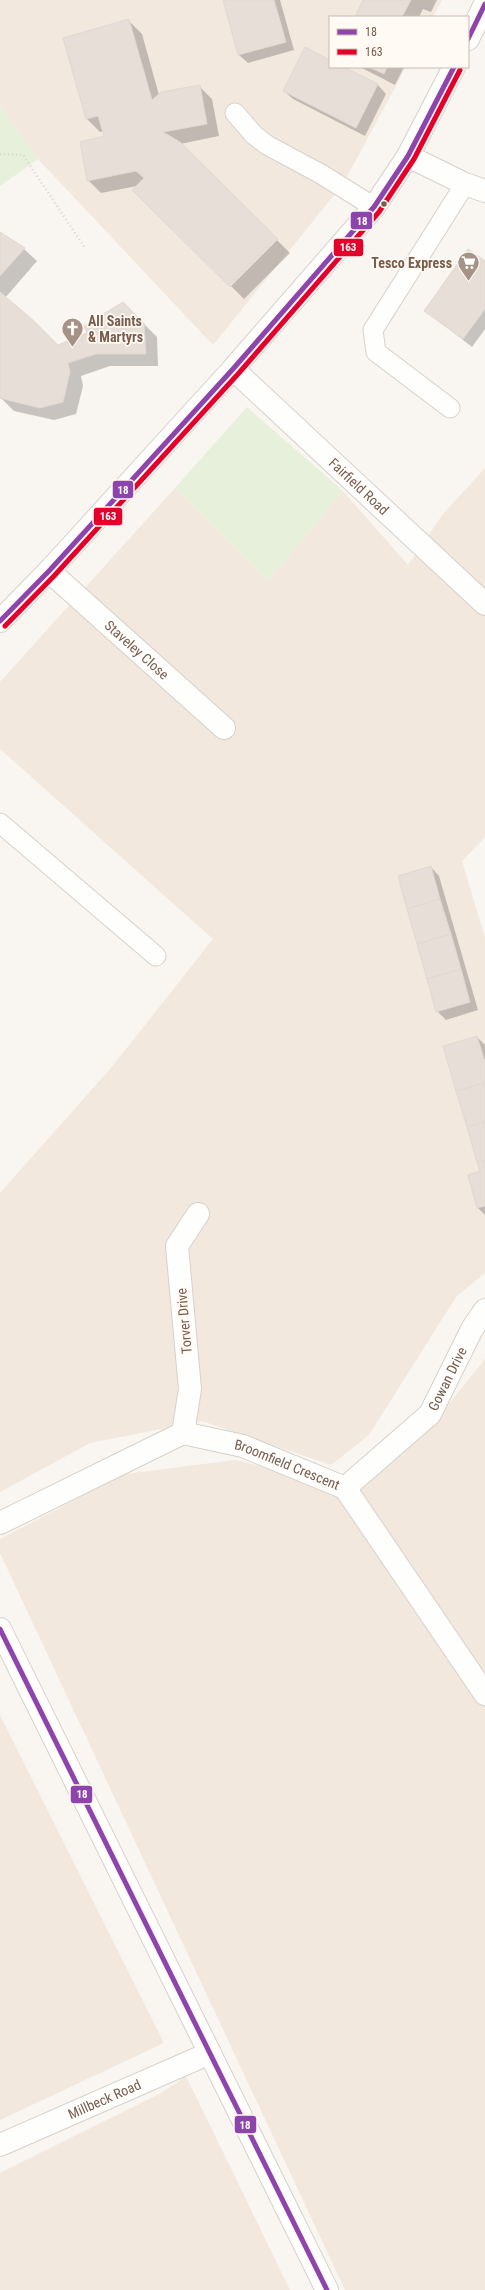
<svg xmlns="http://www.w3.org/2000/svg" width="485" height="2290" viewBox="0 0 485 2290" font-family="'Roboto Condensed',sans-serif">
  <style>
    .residential { fill: #f2e8de }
    .green { fill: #e7f0db }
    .shadow { fill: #0003 }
    .building { fill: #e6ded7; stroke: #e2d8d2 }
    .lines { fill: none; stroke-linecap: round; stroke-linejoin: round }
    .service-casing { stroke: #d7d1cb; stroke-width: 21 }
    .minor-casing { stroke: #d7d1cb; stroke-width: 24 }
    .path { stroke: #dcd5d0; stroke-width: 2.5; stroke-dasharray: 1 3; stroke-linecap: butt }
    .service { stroke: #fefefd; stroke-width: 19 }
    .minor { stroke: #fefefd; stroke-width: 22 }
    .bus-1-casing { stroke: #fffaf3; stroke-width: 8 }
    .bus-2-casing { stroke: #fffaf3; stroke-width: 8 }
    .bus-1 { stroke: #8e44ad; stroke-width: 5 }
    .bus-2 { stroke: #e4002b; stroke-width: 5 }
    .bus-dot { fill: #7a5c4d; stroke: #fffaf3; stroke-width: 1.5 }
    .labels { text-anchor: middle; stroke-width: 3.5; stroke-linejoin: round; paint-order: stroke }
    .poi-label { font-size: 14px; font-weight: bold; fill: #7a5c4d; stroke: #fffaf3; text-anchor: end }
    .street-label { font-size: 14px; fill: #7a5c4d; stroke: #fffaf3 }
    .line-badge { stroke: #fffaf3; stroke-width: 1.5 }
    .badge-label { font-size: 11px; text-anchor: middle; font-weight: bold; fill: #fff }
  </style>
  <rect width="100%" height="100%" fill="#f9f5f0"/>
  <g class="residential">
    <polygon points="0,0 442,0 433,17 330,17 330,67 406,67 343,184 213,345 38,159 0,106"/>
    <polygon points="485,468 485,837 462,861 485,938 485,1273 456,1297 369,1435 331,1465 202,1421 90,1443 0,1492 0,1193 111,1068 213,939 0,749 0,682 175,488 268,581 343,491 408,565 443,514"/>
    <polygon points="485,1359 485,2290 345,2290 0,1553 0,1539 125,1474 235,1460 359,1489 443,1411"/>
    <polygon points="0,1715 164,2043 0,2120"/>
    <polygon points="186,2076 290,2290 0,2290 0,2173 161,2093"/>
  </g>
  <g class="green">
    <polygon points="0,106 38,159 0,186"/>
    <polygon points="247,407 343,491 268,581 175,488"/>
  </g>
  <g class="shadow">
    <polygon points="224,0 280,0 294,50 248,63 239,55"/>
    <polygon points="365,0 437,0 431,12 423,9 419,17 356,17"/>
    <polygon points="129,21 142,34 159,95 199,86 212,99 219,136 180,144 290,253 244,299 134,190 137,186 101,193 88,180 105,137 103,131 100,132 87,119"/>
    <polygon points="330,61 330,67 342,67 378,85 386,94 365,136 293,99 284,91"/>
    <polygon points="360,67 404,67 395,85"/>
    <polygon points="0,233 24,249 37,261 5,298 58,346 89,333 123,303 157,337 158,366 110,366 81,376 83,386 76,414 54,420 14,411 0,397"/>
    <polygon points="485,262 485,329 472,347 425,310"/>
    <polygon points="431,867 439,876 478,1010 446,1020 437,1011"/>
    <polygon points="477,1037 485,1045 485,1215 478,1208 481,1172"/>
  </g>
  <g class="building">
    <polygon points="223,0 274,0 286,42 238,55"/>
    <polygon points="363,0 411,0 402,17 355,17"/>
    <polygon points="129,19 152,100 161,92 200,85 207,124 163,132 180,142 278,239 230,287 132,190 144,178 136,171 87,181 80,142 104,136 98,116 86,119 63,38"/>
    <polygon points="305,47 330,60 330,67 344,67 378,84 356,128 283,91"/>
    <polygon points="369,67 387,67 384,74"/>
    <polygon points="0,232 25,248 0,276"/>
    <polygon points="468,249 485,261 485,309 463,339 424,311"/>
    <polygon points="0,292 34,321 58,345 87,333 84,326 123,302 144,323 146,354 96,354 68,363 70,372 63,402 40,408 0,398"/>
    <polygon points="431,866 440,899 407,909 398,876"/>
    <polygon points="440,899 451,934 417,944 407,909"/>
    <polygon points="451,934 461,969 427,979 417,944"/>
    <polygon points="461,969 470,1002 436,1012 427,979"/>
    <polygon points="477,1036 485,1062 485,1083 456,1091 443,1046"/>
    <polygon points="485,1083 485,1122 467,1127 456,1091"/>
    <polygon points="485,1122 485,1160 477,1162 467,1127"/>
    <polygon points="485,1160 485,1206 477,1208 468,1175 480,1171 477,1162"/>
  </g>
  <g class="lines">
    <defs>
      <g id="service">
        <polyline points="235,113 254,135 267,145 321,174 374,207"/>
        <polyline points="450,408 376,352 373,330 465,184"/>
        <polyline points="0,823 156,956"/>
      </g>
      <g id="minor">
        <polyline points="468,39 485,4"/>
        <polyline points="408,156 465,184 485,191"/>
        <path id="s1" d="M233,369L485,604"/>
        <path id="s2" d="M49,571L224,728"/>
        <polyline points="0,621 49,571 233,369 374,207 408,156 454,67"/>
        <polyline points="183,1433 190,1389 177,1246 198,1214"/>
        <path id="s3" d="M345,1488L430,1414L472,1329L485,1310"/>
        <path id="s4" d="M0,1523L183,1433L243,1446L345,1488L485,1694"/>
        <polyline points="0,1629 327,2290"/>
        <path id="s5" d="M0,2145L210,2053"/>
      </g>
    </defs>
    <use href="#service" class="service-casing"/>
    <use href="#minor" class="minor-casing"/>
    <polyline class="path" points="0,154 23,155 85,248"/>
    <use href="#service" class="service"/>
    <use href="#minor" class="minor"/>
    <defs>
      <g id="bus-1">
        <polyline points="468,39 485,4"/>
        <polyline points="0,621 49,571 233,369 374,207 408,156 454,67"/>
        <polyline points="0,1629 327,2290"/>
      </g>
      <polyline id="bus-2" points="5,626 54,576 238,374 379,212 414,159 460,70"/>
    </defs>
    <use href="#bus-1" class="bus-1-casing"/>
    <use href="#bus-2" class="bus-2-casing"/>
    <use href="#bus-1" class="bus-1"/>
    <use href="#bus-2" class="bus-2"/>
  </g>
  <defs>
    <symbol id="supermarket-pin" viewBox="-11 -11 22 30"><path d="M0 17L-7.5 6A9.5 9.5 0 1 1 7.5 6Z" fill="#a69286" stroke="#fffaf3"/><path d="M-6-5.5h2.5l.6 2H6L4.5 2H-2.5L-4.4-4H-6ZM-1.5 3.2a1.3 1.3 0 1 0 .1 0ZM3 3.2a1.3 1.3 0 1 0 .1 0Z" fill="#fff"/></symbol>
    <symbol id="church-pin" viewBox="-11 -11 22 30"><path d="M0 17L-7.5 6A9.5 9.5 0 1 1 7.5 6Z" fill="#a69286" stroke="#fffaf3"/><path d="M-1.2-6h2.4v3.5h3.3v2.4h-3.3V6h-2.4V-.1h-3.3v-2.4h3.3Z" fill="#fff"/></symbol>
  </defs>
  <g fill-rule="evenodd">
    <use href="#supermarket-pin" x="456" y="250" width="25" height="34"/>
    <use href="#church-pin" x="60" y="316" width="25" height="34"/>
  </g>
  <circle class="bus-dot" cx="384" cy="204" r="3.5"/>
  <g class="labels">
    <g class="poi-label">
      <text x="452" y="268">Tesco Express</text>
      <text x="88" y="326" text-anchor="start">All Saints<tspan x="88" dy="16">&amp; Martyrs</tspan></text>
    </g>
    <g class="street-label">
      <text dy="5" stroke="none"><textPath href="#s1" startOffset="172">Fairfield Road</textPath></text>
      <text dy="5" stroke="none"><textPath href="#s2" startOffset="118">Staveley Close</textPath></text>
      <text transform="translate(184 1321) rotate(-95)" y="5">Torver Drive</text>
      <text dy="5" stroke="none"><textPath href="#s3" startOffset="152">Gowan Drive</textPath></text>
      <text dy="5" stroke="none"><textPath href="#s4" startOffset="313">Broomfield Crescent</textPath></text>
      <text dy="5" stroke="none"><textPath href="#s5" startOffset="114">Millbeck Road</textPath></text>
    </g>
  </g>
  <g class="line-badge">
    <rect x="350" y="211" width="23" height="19" rx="4" fill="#8e44ad"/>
    <rect x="333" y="238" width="31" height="19" rx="4" fill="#e4002b"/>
    <rect x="112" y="480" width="22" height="19" rx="4" fill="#8e44ad"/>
    <rect x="93" y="507" width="30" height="19" rx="4" fill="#e4002b"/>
    <rect x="70" y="1785" width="23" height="19" rx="4" fill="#8e44ad"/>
    <rect x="234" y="2115" width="23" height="19" rx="4" fill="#8e44ad"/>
  </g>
  <g class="badge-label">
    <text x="362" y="225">18</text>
    <text x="348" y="251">163</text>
    <text x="123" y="494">18</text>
    <text x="108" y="520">163</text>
    <text x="82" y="1798">18</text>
    <text x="245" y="2129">18</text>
  </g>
  <rect x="329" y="16" width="140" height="52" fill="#fffaf3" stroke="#cabbb1"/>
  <rect x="337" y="29" width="20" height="6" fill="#8e44ad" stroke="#cabbb1"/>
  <text x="365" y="36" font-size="12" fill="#7a5c4d">18</text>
  <rect x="337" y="49" width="20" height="6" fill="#e4002b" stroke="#cabbb1"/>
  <text x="365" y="56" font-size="12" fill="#7a5c4d">163</text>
</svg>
